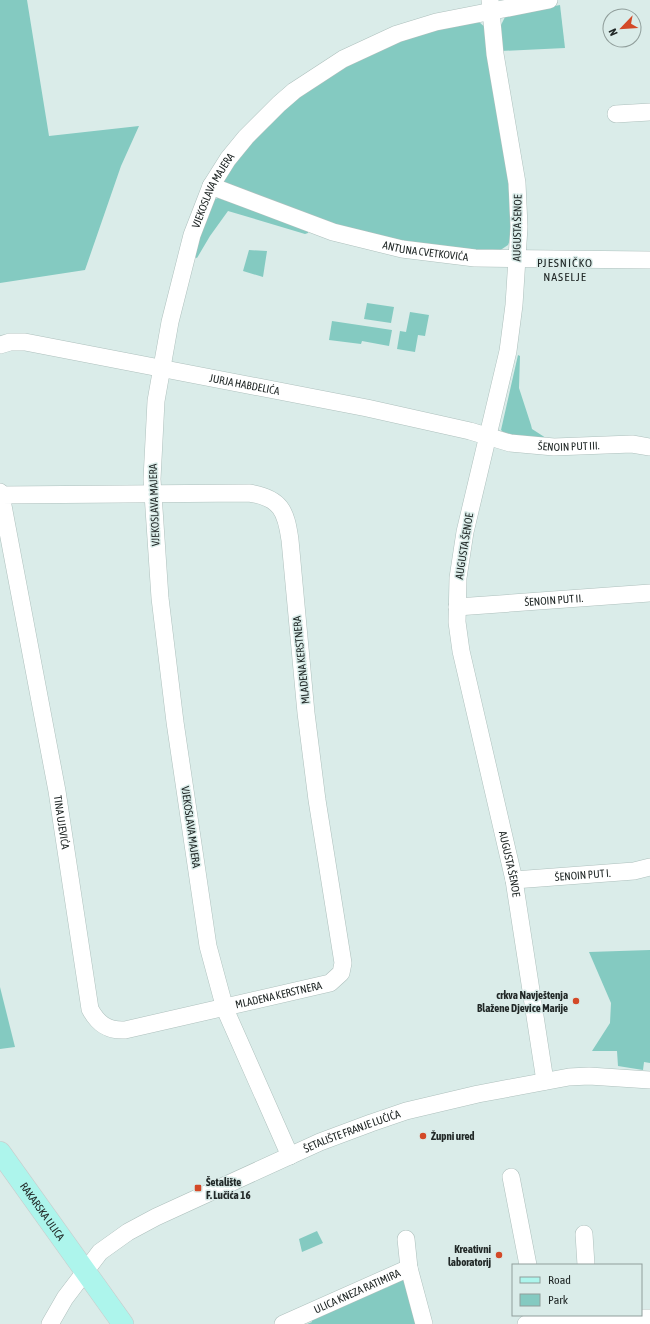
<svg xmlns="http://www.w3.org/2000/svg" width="650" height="1324" viewBox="0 0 650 1324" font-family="'Asap Condensed',sans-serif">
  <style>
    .green { fill: #84cac1 }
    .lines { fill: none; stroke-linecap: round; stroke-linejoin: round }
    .minor-casing { stroke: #aec0bd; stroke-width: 18 }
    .major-casing { stroke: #cacbcb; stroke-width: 22 }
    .minor { stroke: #fff; stroke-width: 17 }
    .major { stroke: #adf5ec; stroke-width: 21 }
    .poi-dot { fill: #d34927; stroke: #daece9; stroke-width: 1.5 }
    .labels { text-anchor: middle; stroke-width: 3; stroke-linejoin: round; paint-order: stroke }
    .street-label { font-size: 11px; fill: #212827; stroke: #daece9 }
    .poi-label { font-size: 11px; font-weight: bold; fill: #212827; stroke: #daece9; text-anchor: end }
    .neighbourhood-label { font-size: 12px; letter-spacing: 1px; fill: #212827; stroke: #daece9 }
  </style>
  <rect width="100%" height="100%" fill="#daece9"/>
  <g class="green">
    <polygon points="0,0 27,0 49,136 139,126 121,166 85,270 0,283"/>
    <polygon points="560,5 565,48 501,51 501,25 506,15"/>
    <polygon points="479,22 486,28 507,151 511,238 508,245 499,251 437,249 379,239 225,186 223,178 232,162 281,110 349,63 423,32"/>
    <polygon points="218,198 308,228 308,233 305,234 228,211 210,236 197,258 189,255 215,199"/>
    <polygon points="249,250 267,251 263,277 243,271"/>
    <polygon points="367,303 394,307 391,323 364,319"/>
    <polygon points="410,312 429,315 425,336 418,335 415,352 397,349 400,331 406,332"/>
    <polygon points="332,321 392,330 389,346 362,341 361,344 329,340"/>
    <polygon points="518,355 520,356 519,388 531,425 532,429 546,438 547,441 505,434 501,430"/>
    <polygon points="650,950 650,1063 644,1062 643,1070 618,1066 617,1051 592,1051 610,1023 611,1003 589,952"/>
    <polygon points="0,987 15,1047 0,1049"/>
    <polygon points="317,1231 323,1243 302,1252 299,1239"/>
    <polygon points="404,1277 419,1324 307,1324 312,1322 309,1315 388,1287"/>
  </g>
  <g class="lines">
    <defs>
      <g id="minor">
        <path id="s1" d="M490,0L495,54L517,183L519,227L514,305L508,351L465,532L458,578L457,622L461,651L514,880L545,1081"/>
        <polyline points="616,114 650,112"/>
        <path id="s2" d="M211,186L333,232L402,249L475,258L650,260"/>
        <path id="s3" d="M0,345L10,342H25L367,408L470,431L510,443L554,447L632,444L650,447"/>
        <path id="s4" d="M0,492L1,495L57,791L90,1009C98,1024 108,1031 125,1030L330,983L341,973L343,963L317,800L306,713L290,540C286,511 281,498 249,493L1,495"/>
        <path id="s5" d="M457,607L650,593"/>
        <path id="s6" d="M514,880L634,871L650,867"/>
        <path id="s7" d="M290,1156L225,1009L208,946L175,722L160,598L152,479L156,401L170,322L192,235L211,186L228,159L246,137L279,104L294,91L343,59L397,34L436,22L549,0"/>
        <polyline points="511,1177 528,1265"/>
        <polyline points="584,1234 586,1265"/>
        <polyline points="406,1239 409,1268 424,1324"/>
        <path id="s8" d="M50,1324L65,1298L100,1252L128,1232L156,1217L320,1142L371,1123L406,1111L478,1094L569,1077L589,1076L650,1080"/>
        <path id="s9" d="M283,1324L409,1268"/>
        <polyline points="526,1324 593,1318 650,1318"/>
      </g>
      <g id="major">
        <path id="s10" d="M0,1152L123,1324"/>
      </g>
    </defs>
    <use href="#minor" class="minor-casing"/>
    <use href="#major" class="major-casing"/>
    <use href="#minor" class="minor"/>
    <use href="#major" class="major"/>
  </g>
  <g class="poi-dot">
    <circle cx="576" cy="1001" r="4"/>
    <circle cx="423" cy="1136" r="4"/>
    <rect x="194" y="1184" width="8" height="8" rx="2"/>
    <circle cx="499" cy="1255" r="4"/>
  </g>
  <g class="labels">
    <g class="street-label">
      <text dy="4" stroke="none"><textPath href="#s7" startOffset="994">VJEKOSLAVA MAJERA</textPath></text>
      <text transform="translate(517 228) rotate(-89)" y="4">AUGUSTA ŠENOE</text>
      <text dy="4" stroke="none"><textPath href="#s2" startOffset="225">ANTUNA CVETKOVIĆA</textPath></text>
      <text dy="4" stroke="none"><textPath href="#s3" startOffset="249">JURJA HABDELIĆA</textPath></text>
      <text dy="4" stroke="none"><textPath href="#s3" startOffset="580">ŠENOIN PUT III.</textPath></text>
      <text transform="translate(154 505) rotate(-92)" y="4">VJEKOSLAVA MAJERA</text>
      <text transform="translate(464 546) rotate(-81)" y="4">AUGUSTA ŠENOE</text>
      <text dy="4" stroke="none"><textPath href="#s5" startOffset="97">ŠENOIN PUT II.</textPath></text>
      <text transform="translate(301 660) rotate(-96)" y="4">MLADENA KERSTNERA</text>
      <text dy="4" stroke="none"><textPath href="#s4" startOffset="336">TINA UJEVIĆA</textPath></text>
      <text transform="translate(191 827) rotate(82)" y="4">VJEKOSLAVA MAJERA</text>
      <text dy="4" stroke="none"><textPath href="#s1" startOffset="878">AUGUSTA ŠENOE</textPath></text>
      <text dy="4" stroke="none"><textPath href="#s6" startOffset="69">ŠENOIN PUT I.</textPath></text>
      <text dy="4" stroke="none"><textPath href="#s4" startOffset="726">MLADENA KERSTNERA</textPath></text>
      <text dy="4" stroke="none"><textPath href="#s8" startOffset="368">ŠETALIŠTE FRANJE LUČIĆA</textPath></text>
      <text dy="4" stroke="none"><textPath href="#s10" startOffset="73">RAKARSKA ULICA</textPath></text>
      <text dy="4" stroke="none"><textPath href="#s9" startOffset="81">ULICA KNEZA RATIMIRA</textPath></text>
    </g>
    <g class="poi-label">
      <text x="568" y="999">crkva Navještenja<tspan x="568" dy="13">Blažene Djevice Marije</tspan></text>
      <text x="431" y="1140" text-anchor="start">Župni ured</text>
      <text x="206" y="1186" text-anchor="start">Šetalište<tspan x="206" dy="13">F. Lučića 16</tspan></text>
      <text x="491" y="1253">Kreativni<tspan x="491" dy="13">laboratorij</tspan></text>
    </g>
    <g class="neighbourhood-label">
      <text x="565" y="267">PJESNIČKO<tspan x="565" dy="14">NASELJE</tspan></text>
    </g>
  </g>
  <rect x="512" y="1264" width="130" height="52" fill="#daece9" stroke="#909e9b"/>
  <rect x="520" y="1277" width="20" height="6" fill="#adf5ec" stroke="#909e9b"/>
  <text x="548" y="1284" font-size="12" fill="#212827">Road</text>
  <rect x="520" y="1294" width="20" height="12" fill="#84cac1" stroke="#909e9b"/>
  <text x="548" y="1304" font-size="12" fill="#212827">Park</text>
  <g transform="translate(622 28) rotate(245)"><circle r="19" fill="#daece9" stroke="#909e9b"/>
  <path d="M0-3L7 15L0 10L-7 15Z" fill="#d34927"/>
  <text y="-6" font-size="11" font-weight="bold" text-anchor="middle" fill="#212827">N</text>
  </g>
</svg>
